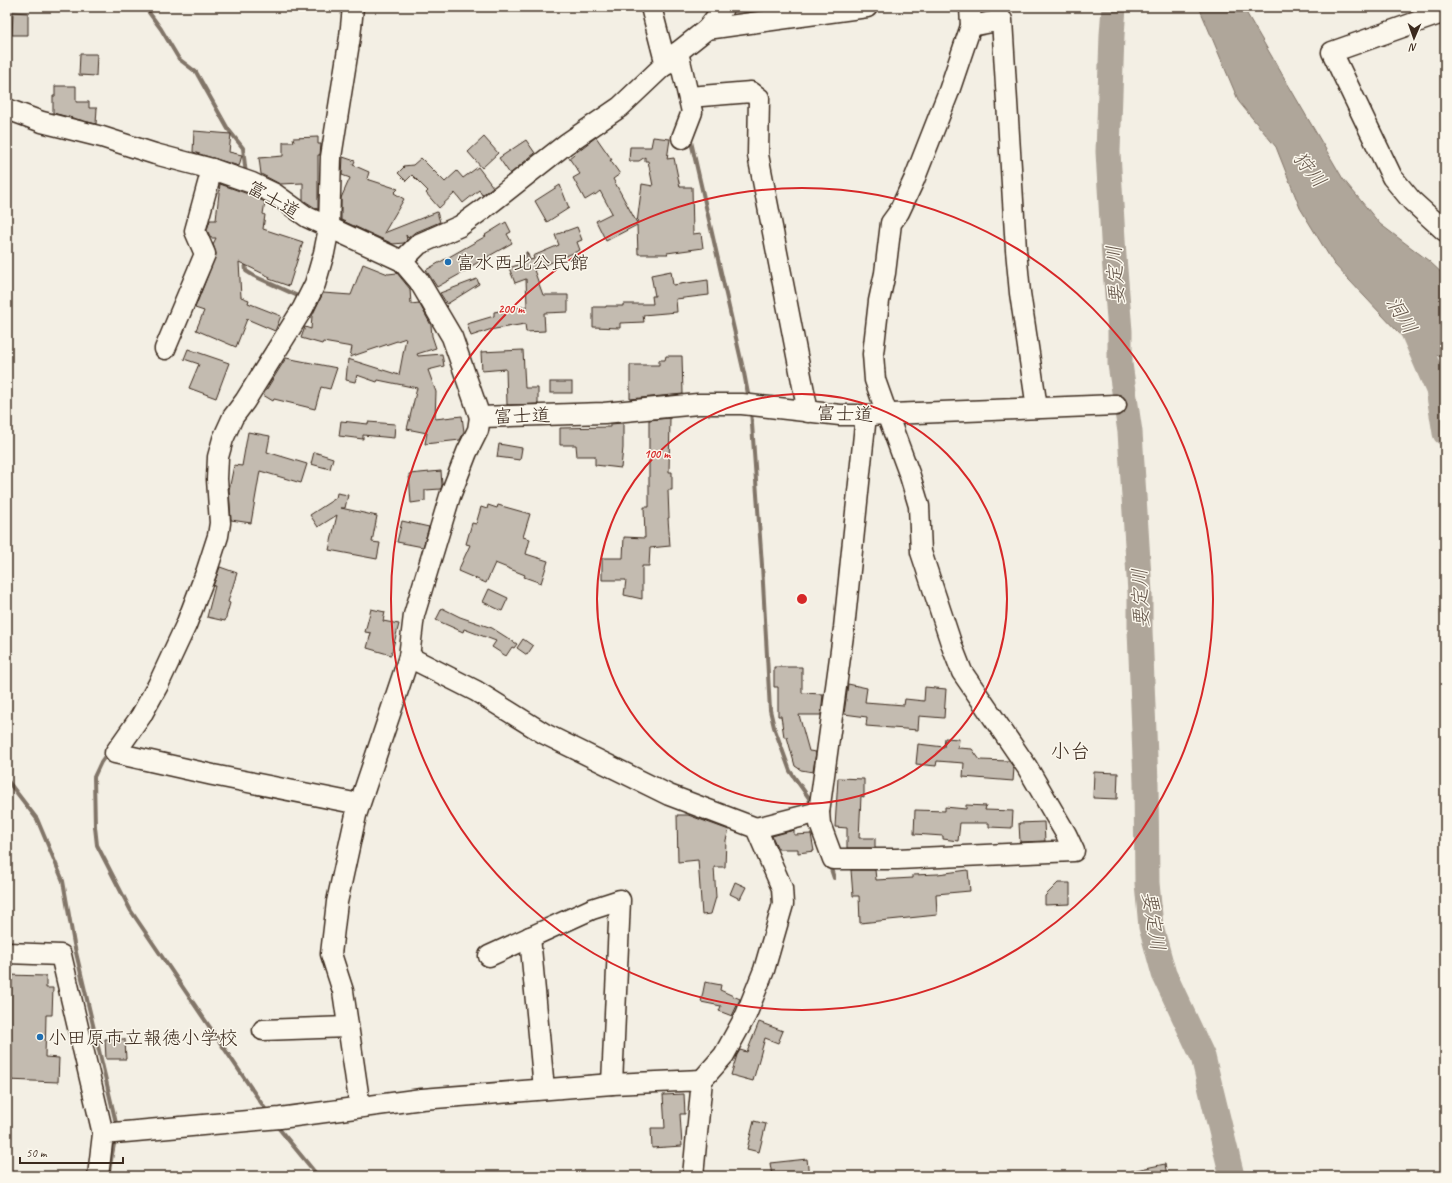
<svg xmlns="http://www.w3.org/2000/svg" width="1452" height="1183" viewBox="0 0 1452 1183" font-family="Caveat,'Klee One',sans-serif">
  <style>
    .water { fill: #afa69a; stroke: #817468 }
    .lines { fill: none; stroke-linecap: round; stroke-linejoin: round }
    .stream { stroke: #817468; stroke-width: 4 }
    .river { stroke: #afa69a; stroke-width: 25 }
    .building { fill: #c3bbb0; stroke: #3b2a1e }
    .minor-casing { stroke: #3b2a1e; stroke-width: 23 }
    .minor { stroke: #fbf7ec; stroke-width: 20 }
    .ring { fill: none; stroke: #d62828; stroke-width: 2 }
    .poi-dot { fill: #1f6fb2; stroke: #fbf7ec; stroke-width: 1.5 }
    .labels { text-anchor: middle; stroke-width: 3; stroke-linejoin: round; paint-order: stroke }
    .street-label { font-size: 19px; fill: #3b2a1e; stroke: #fbf7ec }
    .poi-label { font-size: 19px; fill: #3b2a1e; stroke: #fbf7ec; text-anchor: start }
    .water-label { font-size: 20px; font-style: italic; fill: #645549; stroke: #fbf7ec }
    .neighbourhood-label { font-size: 20px; fill: #3b2a1e; stroke: #fbf7ec }
    .centre { fill: #d62828; stroke: #fbf7ec; stroke-width: 2 }
    .ring-label { font-size: 12px; text-anchor: middle; font-weight: bold; fill: #d62828; stroke: #fbf7ec; stroke-width: 3; stroke-linejoin: round; paint-order: stroke }
  </style>
  <rect width="100%" height="100%" fill="#f3efe4"/>
  <filter id="ink" filterUnits="userSpaceOnUse"><feTurbulence type="fractalNoise" baseFrequency=".025" numOctaves="2"/><feDisplacementMap in="SourceGraphic" scale="8" xChannelSelector="R" yChannelSelector="G"/><feConvolveMatrix kernelMatrix="1 2 1 2 8 2 1 2 1" color-interpolation-filters="sRGB"/></filter>
  <g filter="url(#ink)">
    <g class="water">
      <polygon points="1113,7 1117,7 1112,35"/>
      <polygon points="1199,7 1243,7 1343,179 1380,224 1429,261 1445,276 1445,358 1413,348 1334,264 1300,208 1276,147 1239,102"/>
    </g>
    <g class="lines">
      <g class="stream">
        <polyline points="145,7 161,29 179,59 196,72 228,129 243,148 246,175"/>
        <polyline points="690,137 744,373 749,399"/>
        <polyline points="245,261 246,271 254,276 300,297 300,298"/>
        <polyline points="751,410 762,565 770,710 774,727 790,771 809,798 811,807"/>
        <polyline points="108,752 101,762 94,777 95,827 97,845 131,911 268,1113"/>
        <polyline points="7,780 37,819 63,881 74,944 116,1123 116,1128"/>
        <polyline points="829,863 834,878"/>
        <polyline points="276,1125 318,1176"/>
        <polyline points="108,1176 115,1139"/>
      </g>
      <g class="river">
        <polyline points="1114,7 1112,35 1108,152 1114,257 1120,331 1120,364 1130,432 1140,593 1140,630 1146,783 1147,883 1151,927 1164,974 1203,1057 1232,1176"/>
        <polyline points="1407,321 1413,332 1438,390 1445,433"/>
      </g>
    </g>
    <g class="building">
      <polygon points="13,12 28,13 28,35 12,35"/>
      <polygon points="80,54 97,54 96,76 79,75"/>
      <polygon points="55,86 76,86 76,102 89,102 89,108 97,108 96,124 53,113 53,96 55,96"/>
      <polygon points="194,131 231,134 229,152 242,155 239,166 193,152"/>
      <polygon points="318,137 318,144 321,144 320,155 318,155 318,209 317,209 303,200 303,183 280,184 261,174 259,158 283,156 283,142 294,142 293,138"/>
      <polygon points="484,137 498,153 482,168 468,152"/>
      <polygon points="596,137 612,160 610,160 620,174 613,179 637,223 642,184 653,186 648,161 645,161 645,157 639,161 629,161 630,147 651,147 653,137 670,139 667,159 674,158 680,187 692,187 693,234 701,233 703,248 667,253 668,254 638,254 637,225 606,241 596,221 612,213 600,191 595,195 595,194 585,200 573,178 580,174 569,158"/>
      <polygon points="526,140 535,153 510,174 499,158"/>
      <polygon points="343,157 355,161 353,165 369,172 367,179 398,189 394,193 404,199 384,233 437,212 440,222 414,233 408,238 406,235 407,240 404,243 393,244 341,220 341,198 350,178 342,175"/>
      <polygon points="421,158 445,182 457,171 463,178 478,167 493,187 482,195 479,190 463,203 455,193 439,208 426,193 428,191 412,175 406,181 398,173 404,167 403,166 413,165"/>
      <polygon points="220,184 248,194 265,202 263,214 265,215 263,229 303,242 289,286 269,279 270,277 239,262 241,297 249,300 248,303 281,316 275,331 247,319 236,347 196,330 204,311 195,308 216,254 213,244 216,238 211,238 207,230 210,220 216,220"/>
      <polygon points="560,185 569,208 547,222 535,201"/>
      <polygon points="506,222 511,232 507,234 512,243 468,268 469,269 437,287 426,270 486,236 485,235"/>
      <polygon points="577,227 582,240 577,242 580,250 534,270 543,295 568,295 568,312 544,313 545,331 526,332 525,324 489,330 471,336 467,324 494,316 494,312 527,306 526,279 515,283 509,268 526,262 526,252 527,252 530,260 534,259 533,256 559,245 555,235"/>
      <polygon points="363,264 388,274 397,273 410,289 411,304 419,303 431,325 432,336 436,348 417,354 418,356 442,354 444,366 428,370 436,392 435,419 462,416 464,432 460,440 425,444 427,433 407,429 417,388 378,380 377,382 357,375 355,382 346,380 348,359 399,375 406,338 350,357 352,347 323,342 322,344 301,338 305,327 311,329 312,316 323,293 351,295"/>
      <polygon points="671,271 673,285 708,280 709,295 676,299 677,312 643,315 644,322 620,323 620,328 593,327 593,307 606,307 606,306 623,306 623,304 653,304 652,296 655,296 651,275"/>
      <polygon points="477,279 479,284 447,304 440,293"/>
      <polygon points="188,349 229,363 216,398 189,388 199,364 184,359"/>
      <polygon points="523,350 525,388 538,388 538,404 507,405 506,369 482,371 481,352"/>
      <polygon points="666,356 682,356 683,394 630,399 630,365 659,365 659,360 665,360"/>
      <polygon points="286,358 337,368 330,389 321,387 315,409 274,399 273,401 263,395"/>
      <rect x="550" y="382" width="22" height="11"/>
      <polygon points="670,418 669,472 672,472 672,490 668,490 669,518 668,518 670,546 650,548 649,566 642,566 642,599 624,595 626,580 602,580 602,558 623,558 624,537 645,538 644,507 649,507 649,420"/>
      <polygon points="341,421 368,424 368,422 395,424 394,438 363,435 363,439 339,436"/>
      <polygon points="623,423 623,448 621,468 595,465 595,456 577,456 576,445 560,445 560,428 610,427 610,424"/>
      <polygon points="248,432 270,436 267,452 307,464 301,483 260,471 251,523 231,520 229,490 234,465 242,466"/>
      <polygon points="499,444 522,448 520,460 497,457"/>
      <polygon points="314,452 333,458 330,469 311,464"/>
      <polygon points="441,471 442,485 441,489 425,490 425,501 411,503 409,474"/>
      <polygon points="337,493 348,495 345,508 341,508 377,516 372,542 380,543 377,559 329,550 337,515 318,527 310,515 336,498"/>
      <polygon points="488,505 497,508 498,505 530,514 523,537 530,539 526,554 548,561 541,583 524,577 525,575 495,563 486,583 458,571 470,545 466,544 472,523 476,524 481,507 487,509"/>
      <polygon points="402,521 429,527 423,547 397,542"/>
      <polygon points="220,567 237,573 228,602 230,603 225,621 207,617 215,586 213,586"/>
      <polygon points="489,589 508,598 502,611 483,602"/>
      <polygon points="442,608 460,617 492,628 517,644 514,648 512,647 506,656 492,647 496,641 464,629 463,632 436,620"/>
      <polygon points="371,609 385,612 383,621 399,624 391,655 367,648 371,633 365,632"/>
      <polygon points="523,639 533,646 527,655 517,648"/>
      <polygon points="774,667 802,667 802,693 823,694 821,715 799,715 809,751 816,752 813,772 801,770 795,766 787,737 784,737 781,716 778,716 778,687 774,687"/>
      <polygon points="848,684 867,688 865,702 904,705 905,699 924,701 925,687 946,689 944,718 919,716 918,730 866,726 867,717 844,714"/>
      <polygon points="945,738 959,739 958,748 972,749 980,760 1009,761 1014,768 1013,781 963,777 964,763 937,761 936,766 916,764 918,744 944,747"/>
      <polygon points="1094,772 1118,773 1117,799 1093,798"/>
      <polygon points="838,778 864,779 864,797 861,796 859,838 875,838 875,848 847,848 847,828 835,827"/>
      <polygon points="966,805 986,806 985,810 1013,811 1012,828 989,827 989,823 960,823 958,841 943,839 943,836 914,834 915,810 945,811 945,807 966,809"/>
      <polygon points="677,815 688,815 729,830 726,840 725,867 714,867 716,897 711,914 702,915 698,860 678,862"/>
      <polygon points="1044,822 1045,841 1020,842 1019,823"/>
      <polygon points="794,830 794,835 811,834 814,851 798,853 798,849 778,849 772,836"/>
      <polygon points="851,870 875,870 876,880 913,878 913,875 938,874 968,870 970,891 936,894 937,915 860,923 859,896 853,896"/>
      <polygon points="735,882 746,887 740,899 730,894"/>
      <polygon points="1058,883 1070,883 1070,904 1045,905 1045,896"/>
      <polygon points="7,975 46,976 46,988 53,988 52,1015 46,1015 45,1057 59,1058 58,1082 7,1080"/>
      <polygon points="705,982 721,985 720,990 740,999 732,1016 719,1011 721,1006 701,1002"/>
      <polygon points="759,1022 783,1031 778,1043 765,1038 753,1081 731,1075 737,1055 740,1050 747,1052"/>
      <polygon points="105,1039 125,1039 126,1059 106,1059"/>
      <polygon points="684,1094 685,1114 680,1114 682,1146 652,1148 651,1128 665,1128 663,1095"/>
      <polygon points="754,1121 766,1124 759,1152 747,1149"/>
      <polygon points="807,1159 809,1176 772,1176 770,1163"/>
      <polygon points="1165,1164 1167,1176 1131,1176 1131,1171"/>
    </g>
    <g class="lines">
      <defs>
        <g id="minor">
          <polyline points="353,7 350,37 331,157 329,228 324,253 315,284 303,308 245,401 233,417 223,439 218,457 217,479 220,523 218,536 206,573 186,625 158,685 141,716 115,753 213,775 359,804"/>
          <polyline points="651,7 666,65"/>
          <polyline points="1445,12 1332,52 1392,177 1412,201 1445,231"/>
          <polyline points="971,26 1002,20 1016,250 1020,293 1037,408"/>
          <polyline points="707,29 867,7"/>
          <polyline points="678,52 692,112 682,138"/>
          <polyline points="689,97 751,92 759,98 758,155 808,412"/>
          <polyline points="7,109 42,122 102,137 155,154 212,169 252,183 275,194 307,217 402,261 419,281 452,337 480,417 604,413 698,404 742,404 840,415 866,415 1116,405"/>
          <polyline points="402,261 419,244 460,226 482,210 566,144 620,107 678,52 707,29 724,7"/>
          <polyline points="165,349 205,254 195,231 212,169"/>
          <polyline points="866,415 844,628 819,812 820,824 833,859 897,859 1074,851 1066,834 1027,767 962,672 953,649 921,552 919,506 910,476 887,414 875,380 873,354 879,301 885,273 891,223 899,212 914,180 949,91 971,26 970,7"/>
          <polyline points="409,657 476,691 545,734 669,795 756,828 782,888 783,904 764,970 746,1015 724,1055 702,1080"/>
          <polyline points="756,828 819,812"/>
          <polyline points="530,937 544,1089"/>
          <polyline points="7,953 61,955 103,1134"/>
          <polyline points="489,956 592,909 620,900 612,1084"/>
          <polyline points="263,1030 348,1027"/>
          <polyline points="360,1107 343,991 331,954 337,902 356,815 409,657 414,615 450,496 467,452 478,430 480,417"/>
          <polyline points="98,1176 103,1134 280,1118 422,1099 612,1084 702,1080 693,1176"/>
        </g>
      </defs>
      <use href="#minor" class="minor-casing"/>
      <use href="#minor" class="minor"/>
    </g>
  </g>
  <g class="ring">
    <circle cx="802" cy="599" r="205"/>
    <circle cx="802" cy="599" r="411"/>
  </g>
  <g class="poi-dot">
    <circle cx="448" cy="262" r="4"/>
    <circle cx="40" cy="1037" r="4"/>
  </g>
  <g class="labels">
    <g class="street-label">
      <text transform="translate(274 199) rotate(30)" y="7">富士道</text>
      <text transform="translate(845 413) rotate(2)" y="7">富士道</text>
      <text transform="translate(522 415) rotate(-2)" y="7">富士道</text>
    </g>
    <g class="poi-label">
      <text x="456" y="269">富水西北公民館</text>
      <text x="48" y="1044">小田原市立報徳小学校</text>
    </g>
    <g class="water-label">
      <text transform="translate(1310 169) rotate(51)" y="7">狩川</text>
      <text transform="translate(1115 275) rotate(-93)" y="7">要定川</text>
      <text transform="translate(1402 315) rotate(59)" y="7">洞川</text>
      <text transform="translate(1140 598) rotate(-92)" y="7">要定川</text>
      <text transform="translate(1154 921) rotate(81)" y="7">要定川</text>
    </g>
    <g class="neighbourhood-label">
      <text x="1070" y="758">小台</text>
    </g>
  </g>
  <circle cx="802" cy="599" r="6" class="centre"/>
  <g class="ring-label">
    <text x="511" y="313">200 m</text>
    <text x="657" y="458">100 m</text>
  </g>
  <rect width="1452" height="1183" fill="none" stroke="#fbf7ec" stroke-width="24"/>
  <rect x="12" y="12" width="1428" height="1159" fill="none" stroke="#3b2a1e" stroke-width="1.5" filter="url(#ink)"/>
  <g transform="translate(1414 38) rotate(182)" stroke="#fbf7ec" stroke-width="3" paint-order="stroke">
  <path d="M0-3L7 15L0 10L-7 15Z" fill="#3b2a1e"/>
  <text y="-6" font-size="11" font-weight="bold" text-anchor="middle" fill="#3b2a1e">N</text>
  </g>
  <path d="M20 1157v6h103v-6" fill="none" stroke="#3b2a1e" stroke-width="2"/>
  <text x="26" y="1157" font-size="12" fill="#3b2a1e" stroke="#fbf7ec" stroke-width="3" paint-order="stroke">50 m</text>
</svg>
